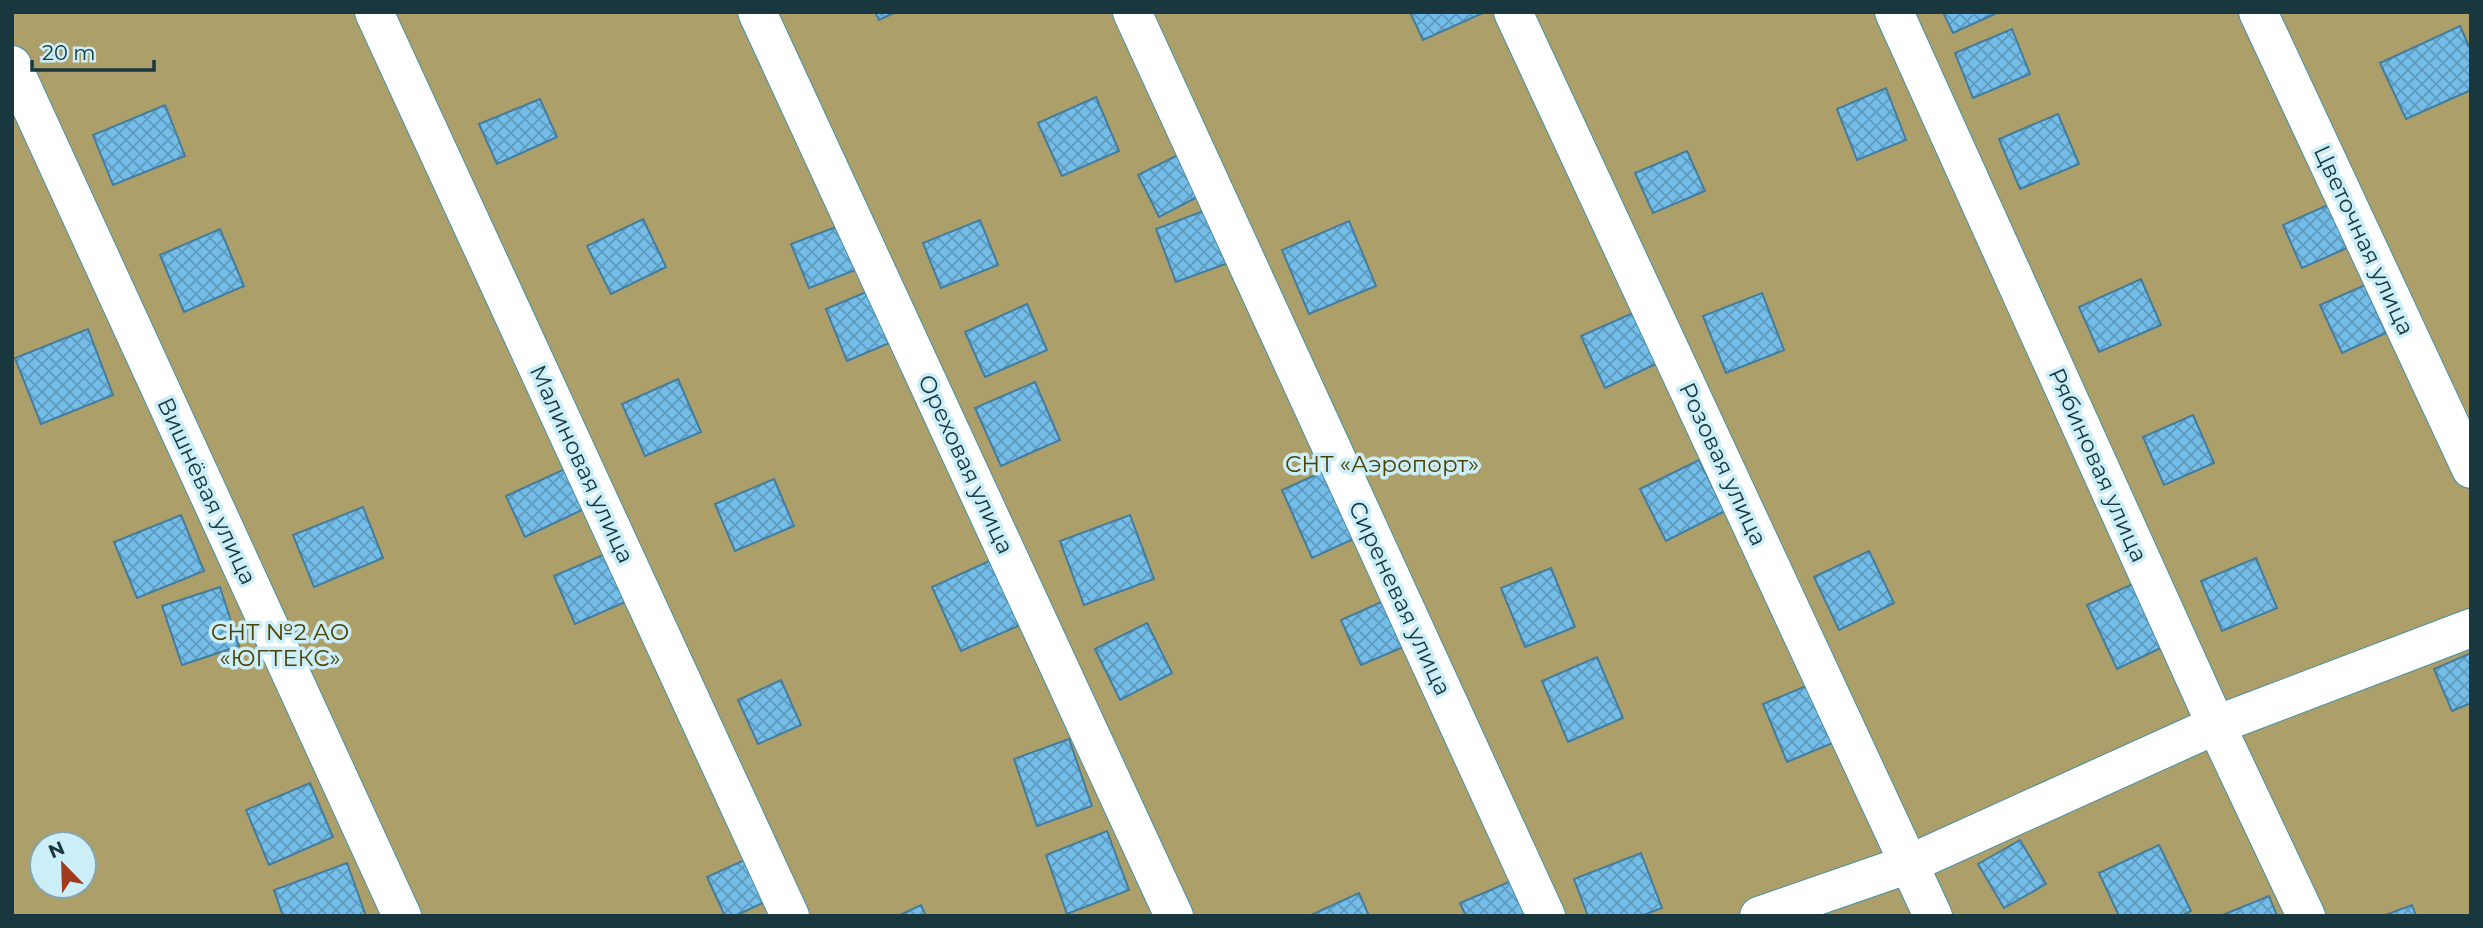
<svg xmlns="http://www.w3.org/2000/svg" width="2483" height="928" viewBox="0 0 2483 928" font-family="Montserrat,sans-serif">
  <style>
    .garden { fill: #ac9f6a; fill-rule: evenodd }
    .building { fill: url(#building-cross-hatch); stroke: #447c9c; stroke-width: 2 }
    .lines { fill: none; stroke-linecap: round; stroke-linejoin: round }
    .minor-casing { stroke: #4790a1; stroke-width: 40 }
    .minor { stroke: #fff; stroke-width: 38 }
    .labels { text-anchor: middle; stroke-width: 7; stroke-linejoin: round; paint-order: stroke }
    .street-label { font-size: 23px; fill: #18373e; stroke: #cbeef8 }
    .park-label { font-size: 23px; fill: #4e4104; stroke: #cbeef8 }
  </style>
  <defs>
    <pattern id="building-cross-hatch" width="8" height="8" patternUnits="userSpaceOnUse" patternTransform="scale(1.75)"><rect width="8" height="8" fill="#74bde8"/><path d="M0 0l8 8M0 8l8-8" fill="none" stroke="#5e9abd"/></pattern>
  </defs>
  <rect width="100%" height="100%" fill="#8bd4e7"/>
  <path class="garden" d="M12,12H2471V916H12ZM42,844H84V886H42Z"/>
  <g class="building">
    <polygon points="875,12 896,12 879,20"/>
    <polygon points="1410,12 1482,12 1483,13 1423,40"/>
    <polygon points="1943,12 1999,12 1953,33"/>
    <polygon points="2460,26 2471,51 2471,90 2406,119 2380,63"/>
    <polygon points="2012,29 2030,74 1973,98 1955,53"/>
    <polygon points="1886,88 1906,140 1857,160 1837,109"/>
    <polygon points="1096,97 1119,151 1062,176 1038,123"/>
    <polygon points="540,99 557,137 497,164 479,124"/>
    <polygon points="165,105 185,156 113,185 93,135"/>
    <polygon points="2058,114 2079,164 2020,189 1999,139"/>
    <polygon points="1687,151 1705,191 1653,213 1635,173"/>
    <polygon points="1184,152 1205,193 1159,217 1138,175"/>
    <polygon points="2330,204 2349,247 2302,268 2283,225"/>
    <polygon points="1211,208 1231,262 1176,282 1156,229"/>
    <polygon points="643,219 666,267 611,294 587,246"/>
    <polygon points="980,220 998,265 941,288 923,243"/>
    <polygon points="1349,221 1376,286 1309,314 1282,250"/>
    <polygon points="841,225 858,269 809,288 791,244"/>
    <polygon points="220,229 244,286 184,312 160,255"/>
    <polygon points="2141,279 2161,325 2099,352 2079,307"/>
    <polygon points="2365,285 2386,333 2342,353 2320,305"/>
    <polygon points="873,289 894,341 847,361 826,309"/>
    <polygon points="1762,293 1784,350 1726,373 1703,316"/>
    <polygon points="1027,304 1047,350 985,377 965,332"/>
    <polygon points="1635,312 1658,363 1605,388 1581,336"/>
    <polygon points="88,329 113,395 41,424 15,358"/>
    <polygon points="678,379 701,432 645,456 622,404"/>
    <polygon points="1035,382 1060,440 1001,466 975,408"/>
    <polygon points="2193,415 2214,463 2164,485 2143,437"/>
    <polygon points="1699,460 1725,511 1666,541 1640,489"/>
    <polygon points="567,468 586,508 525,537 506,496"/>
    <polygon points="1329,469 1360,536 1312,558 1282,490"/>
    <polygon points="774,479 794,526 735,551 715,504"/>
    <polygon points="363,507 383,558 314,587 293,535"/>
    <polygon points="181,515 204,571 137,598 114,542"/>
    <polygon points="1130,515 1154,579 1084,605 1060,541"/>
    <polygon points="1869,551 1894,603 1839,630 1814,577"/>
    <polygon points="610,552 630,600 575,624 554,576"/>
    <polygon points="998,557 1027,622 961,651 932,587"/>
    <polygon points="2256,558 2277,608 2222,631 2201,581"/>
    <polygon points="1551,568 1575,627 1525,647 1501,588"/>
    <polygon points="2139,581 2169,644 2117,669 2087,605"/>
    <polygon points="220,587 239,646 182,665 162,606"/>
    <polygon points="1388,599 1408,645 1361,665 1341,620"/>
    <polygon points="1147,623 1172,673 1120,700 1095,649"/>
    <polygon points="2471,653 2471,703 2452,711 2434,669"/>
    <polygon points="1597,657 1623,718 1568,742 1542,681"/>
    <polygon points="781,680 801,725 758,744 738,700"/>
    <polygon points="1811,684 1835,742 1787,762 1763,704"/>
    <polygon points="1069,739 1092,806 1037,826 1014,759"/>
    <polygon points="310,783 333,837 269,865 246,810"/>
    <polygon points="1107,831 1129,890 1067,914 1046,855"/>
    <polygon points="2020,840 2046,884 2004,908 1978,864"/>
    <polygon points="2159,845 2191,911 2181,916 2119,916 2099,873"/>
    <polygon points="1641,853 1662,908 1641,916 1588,916 1574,879"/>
    <polygon points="749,858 769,900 735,916 725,916 707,877"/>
    <polygon points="347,863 366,916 283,916 274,890"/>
    <polygon points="1516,879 1532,916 1466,916 1460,903"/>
    <polygon points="1359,893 1369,916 1309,916"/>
    <polygon points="2269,896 2277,916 2220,916"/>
    <polygon points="921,905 926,916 898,916"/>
    <polygon points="2412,905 2416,916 2383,916"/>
  </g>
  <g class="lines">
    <defs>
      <g id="minor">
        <polyline points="374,12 790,916"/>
        <polyline points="757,12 1174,916"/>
        <polyline points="1132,12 1546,916"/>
        <polyline points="1513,12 1933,916"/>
        <polyline points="1894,12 2216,725 2306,916"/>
        <polyline points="2258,12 2471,469"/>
        <polyline points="12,65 402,916"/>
        <polyline points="1759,916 1909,864 2216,725 2471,628"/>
      </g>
    </defs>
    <use href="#minor" class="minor-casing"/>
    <use href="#minor" class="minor"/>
  </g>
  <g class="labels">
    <g class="street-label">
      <text transform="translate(2364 240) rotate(65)" y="8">Цветочная улица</text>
      <text transform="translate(582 464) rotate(65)" y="8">Малиновая улица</text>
      <text transform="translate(966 464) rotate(65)" y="8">Ореховая улица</text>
      <text transform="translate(1723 464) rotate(65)" y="8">Розовая улица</text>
      <text transform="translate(2098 465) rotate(66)" y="8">Рябиновая улица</text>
      <text transform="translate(207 491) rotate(65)" y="8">Вишнёвая улица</text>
      <text transform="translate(1400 598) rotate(65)" y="8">Сиреневая улица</text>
    </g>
    <g class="park-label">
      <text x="1382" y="472">СНТ «Аэропорт»</text>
      <text x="280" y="640">СНТ №2 АО<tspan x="280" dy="26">«ЮГТЕКС»</tspan></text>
    </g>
  </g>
  <rect width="2483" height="928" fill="none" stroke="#18373e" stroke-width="28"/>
  <g transform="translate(63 865) rotate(337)"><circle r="33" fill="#cbeef8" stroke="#83a5ae" stroke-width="2"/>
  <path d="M0-5L12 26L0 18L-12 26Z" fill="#a23a1d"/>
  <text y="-10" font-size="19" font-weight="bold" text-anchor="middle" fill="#18373e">N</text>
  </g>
  <path d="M32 60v10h122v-10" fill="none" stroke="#18373e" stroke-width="3.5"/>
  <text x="42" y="60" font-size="21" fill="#18373e" stroke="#cbeef8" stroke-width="5" paint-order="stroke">20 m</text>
</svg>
